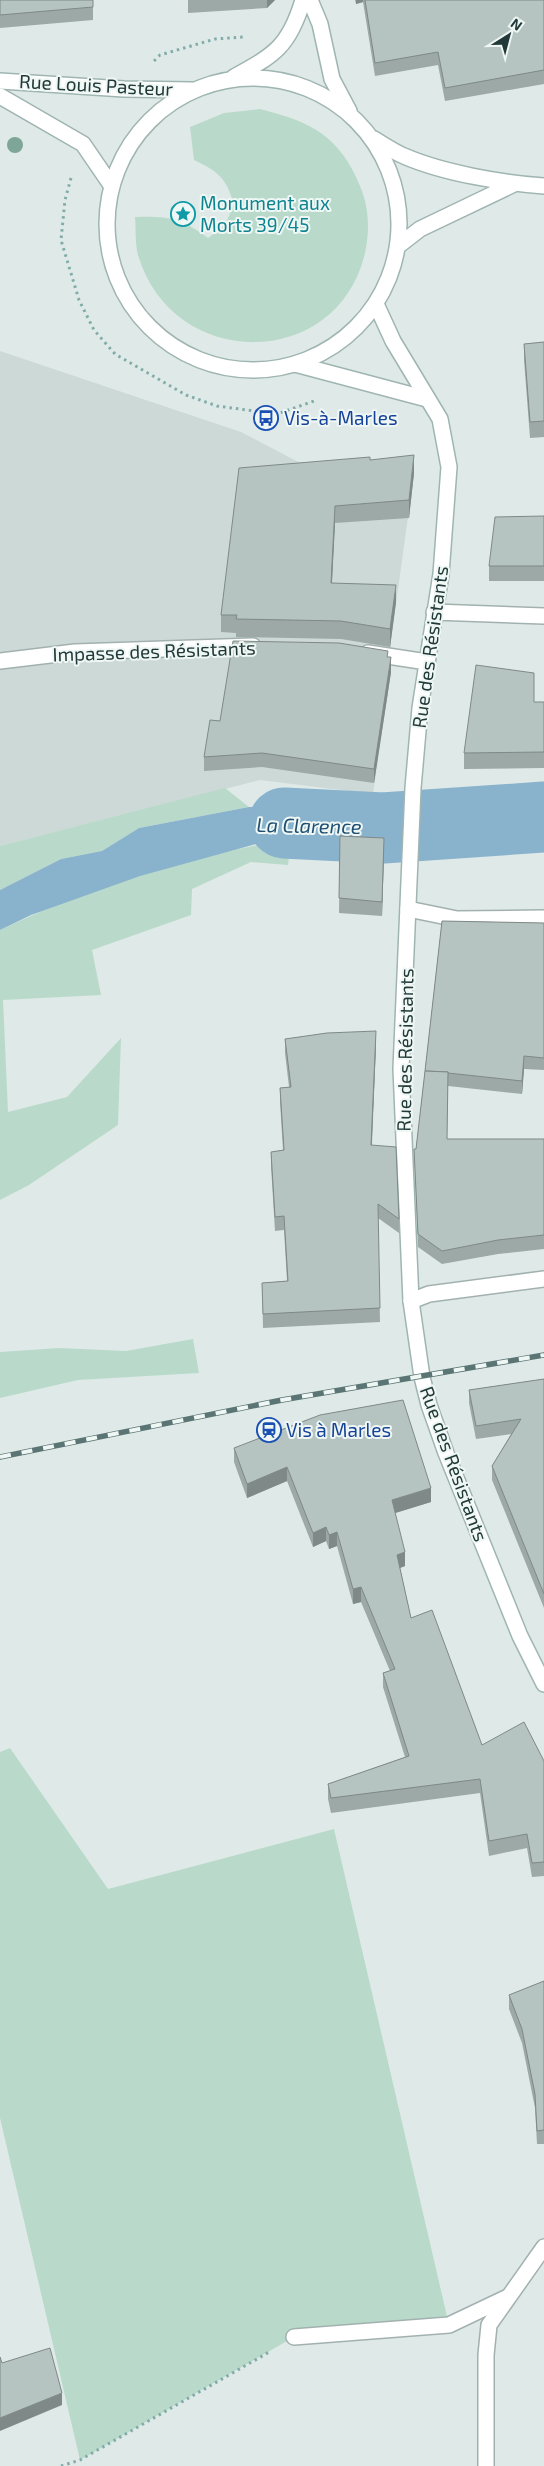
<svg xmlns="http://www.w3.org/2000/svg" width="544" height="2466" viewBox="0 0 544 2466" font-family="'Exo 2',sans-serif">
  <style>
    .built { fill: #cdd9d7 }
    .green { fill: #b9daca }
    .water { fill: #89b2cd }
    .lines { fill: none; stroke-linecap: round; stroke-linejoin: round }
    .river { stroke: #89b2cd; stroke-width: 71 }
    .service-casing { stroke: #a2b1b0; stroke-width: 18 }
    .minor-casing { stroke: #a2b1b0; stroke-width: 18 }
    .secondary-casing { stroke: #9fb5b2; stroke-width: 18 }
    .path { stroke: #81aca9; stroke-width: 3; stroke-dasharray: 2.5 4; stroke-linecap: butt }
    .service { stroke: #fff; stroke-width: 15 }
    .minor { stroke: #fff; stroke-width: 15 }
    .secondary { stroke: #fff; stroke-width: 15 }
    .rail-casing { stroke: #5b7574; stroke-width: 5.5 }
    .rail { stroke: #eff7f5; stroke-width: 4; stroke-dasharray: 11; stroke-linecap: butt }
    .tree { fill: #7da698 }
    .wall { fill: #9ca9a6 }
    .shaded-wall { fill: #7f8987 }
    .building { fill: #b5c4c1; stroke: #7f8987 }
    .labels { text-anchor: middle; stroke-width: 4; stroke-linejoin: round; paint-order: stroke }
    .street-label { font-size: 19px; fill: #213938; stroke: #eff7f5 }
    .culture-label { font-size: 19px; fill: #0d838f; stroke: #eff7f5; text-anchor: start }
    .transit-label { font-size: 19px; fill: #164399; stroke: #eff7f5; text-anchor: start }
    .water-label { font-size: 20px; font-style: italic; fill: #1e4f72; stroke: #eff7f5 }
  </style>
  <rect width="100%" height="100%" fill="#dfeae8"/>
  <polygon class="built" points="0,351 241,432 329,478 414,473 391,641 391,672 373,794 260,780 0,846"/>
  <g class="green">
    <path d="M260,109C311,122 339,135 360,186C369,207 370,230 365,253C337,372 172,371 138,255C135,244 136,229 135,217C168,216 181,218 208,238L225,225L234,204C226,178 219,172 194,160L190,127L224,113Z"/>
    <polygon points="225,788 249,807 139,828 102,851 61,859 0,890 0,846"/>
    <path d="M291,841L288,865L251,862L192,889L191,915L92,950L101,995L3,1000L8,1112L67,1097L121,1038L118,1125L29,1185L0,1200V930C56,903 116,882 176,865C214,854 251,844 291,841Z"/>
    <polygon points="193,1339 199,1373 78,1380 0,1398 0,1352 59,1348 126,1351"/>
    <polygon points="10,1748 108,1889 334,1829 449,2325 294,2337 80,2460 0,2118 0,1752"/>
  </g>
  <g class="water">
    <polygon points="544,798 544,848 437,853 439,809 464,812"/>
    <polygon points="249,807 290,807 384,816 384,853 340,850 312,843 291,841 260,843 140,876 31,915 0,930 0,890 61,859 102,851 139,828"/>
  </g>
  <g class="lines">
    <polyline class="river" points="284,823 383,828 544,817"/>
    <defs>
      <g id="service">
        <polyline points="434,612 544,616"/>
        <polyline points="368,653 427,662"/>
        <polyline points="0,661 75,652 253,646"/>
        <polyline points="408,909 457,919 544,918"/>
        <polyline points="294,2337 449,2325 508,2297"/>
        <polyline points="486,2466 486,2355 489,2325 544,2247"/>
      </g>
      <polyline id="minor" points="411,1301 429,1294 544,1279"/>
      <g id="secondary">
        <polyline points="310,0 320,24 332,79 349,111"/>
        <path d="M234,77C274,55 289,47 303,0"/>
        <circle cx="253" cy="224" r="146"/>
        <polyline points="0,81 124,89 192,90"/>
        <polyline points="0,96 83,144 111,185"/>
        <path d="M374,139C384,145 394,152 404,156C443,173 502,183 544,186"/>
        <polyline points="398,246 420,229 514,184"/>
        <polyline points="376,304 393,341 440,419 449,467 441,574 420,708 413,788 401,1069 411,1301 422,1377 429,1405 446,1453 520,1636 544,1684"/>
        <polyline points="295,364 427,399"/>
      </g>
    </defs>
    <use href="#service" class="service-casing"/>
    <use href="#minor" class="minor-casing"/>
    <use href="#secondary" class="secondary-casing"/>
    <g class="path">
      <polyline points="154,61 160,55 215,39 243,37"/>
      <polyline points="71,178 65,200 61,240 79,300 94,330 115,354 186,395 217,406 277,414 317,400"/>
      <polyline points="61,2466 80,2460 271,2351"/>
    </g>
    <use href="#service" class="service"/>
    <use href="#minor" class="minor"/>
    <use href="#secondary" class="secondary"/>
    <defs>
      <polyline id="rail" points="0,1457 282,1400 544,1355"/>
    </defs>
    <use href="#rail" class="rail-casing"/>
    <use href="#rail" class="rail"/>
  </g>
  <circle class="tree" cx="15" cy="145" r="8"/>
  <g class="wall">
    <polygon points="0,0 93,0 93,20 0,28"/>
    <polygon points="188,0 275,0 267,8 188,13"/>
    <polygon points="355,0 544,0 544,84 445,101 438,65 375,76 363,2 356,4"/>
    <polygon points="544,342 544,437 530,438 524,360 524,344"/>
    <polygon points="370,460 414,473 409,518 335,523 332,583 396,602 390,647 341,639 236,637 236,633 221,632 221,615"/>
    <polygon points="544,516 544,581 489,581 489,566"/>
    <polygon points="388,657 391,672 374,783 262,767 204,771 204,757 220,721"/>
    <polygon points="534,702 544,702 544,768 464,769 464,753"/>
    <polygon points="340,836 384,853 382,916 339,913"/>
    <polygon points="442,921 544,923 544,1070 524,1069 522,1094 448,1086 447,1139 544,1139 544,1249 498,1254 442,1264 418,1247 414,1149 416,1149"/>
    <polygon points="285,1039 376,1045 372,1145 399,1219 399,1233 378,1218 380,1322 263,1328 262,1283 287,1281 284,1230 275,1231 271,1166 271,1152 283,1150 280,1102 280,1088 289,1087 285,1053"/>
    <polygon points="544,1379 544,1608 492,1480 492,1466 511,1434 476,1439 469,1403 469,1390"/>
    <polygon points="234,1448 431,1502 395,1513 405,1566 400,1568 411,1618 482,1745 544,1761 544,1876 532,1877 527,1848 489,1856 480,1793 331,1813 328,1799 328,1784 405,1757 383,1687 383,1673 390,1671 361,1602 353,1604 337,1546 329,1549 326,1541 313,1547 287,1481 247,1498 234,1462"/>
    <polygon points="544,1981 544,2144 537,2144 535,2108 522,2043 509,2009 509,1995"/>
  </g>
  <g class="shaded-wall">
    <polygon points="267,0 275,0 267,8"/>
    <polygon points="356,0 363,0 363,2 356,4"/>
    <polygon points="414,455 414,473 409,518 409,500"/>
    <polygon points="335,506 335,523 331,600 331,583"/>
    <polygon points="396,585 396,602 390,647 390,629"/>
    <polygon points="391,657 391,672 374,783 374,769"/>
    <polygon points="384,838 384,853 382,916 382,902"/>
    <polygon points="376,1031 376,1045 371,1159 371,1145"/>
    <polygon points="524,1056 524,1069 522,1094 522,1081"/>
    <polygon points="287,1467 287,1481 247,1498 247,1484"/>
    <polygon points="431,1488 431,1502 392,1514 392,1500"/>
    <polygon points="326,1527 326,1541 313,1547 313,1533"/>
    <polygon points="337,1532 337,1546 329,1549 329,1535"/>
    <polygon points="405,1552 405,1566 397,1569 397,1555"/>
    <polygon points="361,1587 361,1602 353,1604 353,1589"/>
    <polygon points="62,2393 62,2405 0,2431 0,2418"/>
  </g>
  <g class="building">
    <polygon points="0,0 93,0 93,7 0,15"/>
    <polygon points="365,0 544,0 544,70 445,88 438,52 375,63"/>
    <polygon points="544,342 544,421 530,422 524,344"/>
    <polygon points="414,455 409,500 335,506 331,583 396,585 390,629 341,621 236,619 237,615 221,615 239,468 370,457 370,460"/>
    <polygon points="544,516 544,566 489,566 495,517"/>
    <polygon points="233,641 339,643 388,651 387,657 391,657 374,769 262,753 204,757 210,720 220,721"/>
    <polygon points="476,665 534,673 534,702 544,702 544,752 464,753"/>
    <polygon points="340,836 384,838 382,902 339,898"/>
    <polygon points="442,921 544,923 544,1058 524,1056 522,1081 448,1073 448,1072 425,1071"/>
    <polygon points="376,1031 371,1145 396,1147 399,1219 378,1204 380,1308 263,1314 262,1283 288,1281 284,1216 275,1217 271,1152 284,1150 280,1088 291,1087 285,1039 327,1033"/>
    <polygon points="425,1071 448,1072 447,1139 544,1139 544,1235 498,1240 442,1251 418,1234 414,1149 416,1149"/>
    <polygon points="544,1379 544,1594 492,1466 521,1419 476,1426 469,1390"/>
    <polygon points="403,1400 431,1488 392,1500 405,1552 397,1555 411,1618 432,1610 482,1745 524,1722 544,1761 544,1862 532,1863 527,1834 489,1841 480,1779 331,1798 328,1784 409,1756 383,1673 395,1669 361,1587 353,1589 337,1532 329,1535 326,1527 313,1533 287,1467 247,1484 234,1448 320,1415"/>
    <polygon points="544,1981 544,2130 537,2131 535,2094 522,2029 509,1995"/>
    <polygon points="50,2348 62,2393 0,2418 0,2357 2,2363"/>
  </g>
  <defs>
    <symbol id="sight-ring" viewBox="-11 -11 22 22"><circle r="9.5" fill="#eff7f5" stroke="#0f9aa8" stroke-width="1.5"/><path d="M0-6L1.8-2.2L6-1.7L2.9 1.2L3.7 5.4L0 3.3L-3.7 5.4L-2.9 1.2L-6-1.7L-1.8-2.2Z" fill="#0f9aa8"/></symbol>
    <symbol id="bus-ring" viewBox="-11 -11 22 22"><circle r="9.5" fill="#eff7f5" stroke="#1a4fb4" stroke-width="1.5"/><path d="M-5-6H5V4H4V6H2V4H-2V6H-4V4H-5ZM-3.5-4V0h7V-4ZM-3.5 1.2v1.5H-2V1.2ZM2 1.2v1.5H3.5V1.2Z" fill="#1a4fb4"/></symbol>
    <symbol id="station-ring" viewBox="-11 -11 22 22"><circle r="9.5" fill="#eff7f5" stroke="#1a4fb4" stroke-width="1.5"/><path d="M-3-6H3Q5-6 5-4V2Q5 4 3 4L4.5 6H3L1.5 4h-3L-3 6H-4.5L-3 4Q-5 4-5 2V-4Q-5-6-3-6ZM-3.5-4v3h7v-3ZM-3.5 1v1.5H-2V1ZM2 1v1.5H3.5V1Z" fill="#1a4fb4"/></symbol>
  </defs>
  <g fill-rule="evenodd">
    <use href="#sight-ring" x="169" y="200" width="28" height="28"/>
    <use href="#bus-ring" x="252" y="404" width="28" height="28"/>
    <use href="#station-ring" x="255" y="1416" width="28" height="28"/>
  </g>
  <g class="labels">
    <g class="street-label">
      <text transform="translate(96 85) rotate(3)" y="7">Rue Louis Pasteur</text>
      <text transform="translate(430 647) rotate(-82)" y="7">Rue des Résistants</text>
      <text transform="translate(154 651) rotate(-2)" y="7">Impasse des Résistants</text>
      <text transform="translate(405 1050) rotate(-89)" y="7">Rue des Résistants</text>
      <text transform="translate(454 1464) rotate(70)" y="7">Rue des Résistants</text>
    </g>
    <g class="culture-label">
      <text x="200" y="210">Monument aux<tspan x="200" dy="22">Morts 39/45</tspan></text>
    </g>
    <g class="transit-label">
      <text x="284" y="425">Vis-à-Marles</text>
      <text x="286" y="1437">Vis à Marles</text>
    </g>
    <g class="water-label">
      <text transform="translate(309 826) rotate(1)" y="7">La Clarence</text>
    </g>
  </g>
  <g transform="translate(509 35) rotate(36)" stroke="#eff7f5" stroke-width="4" paint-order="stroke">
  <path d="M0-4L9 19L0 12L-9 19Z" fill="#213938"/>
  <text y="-8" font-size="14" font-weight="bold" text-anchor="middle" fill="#213938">N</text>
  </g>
</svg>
